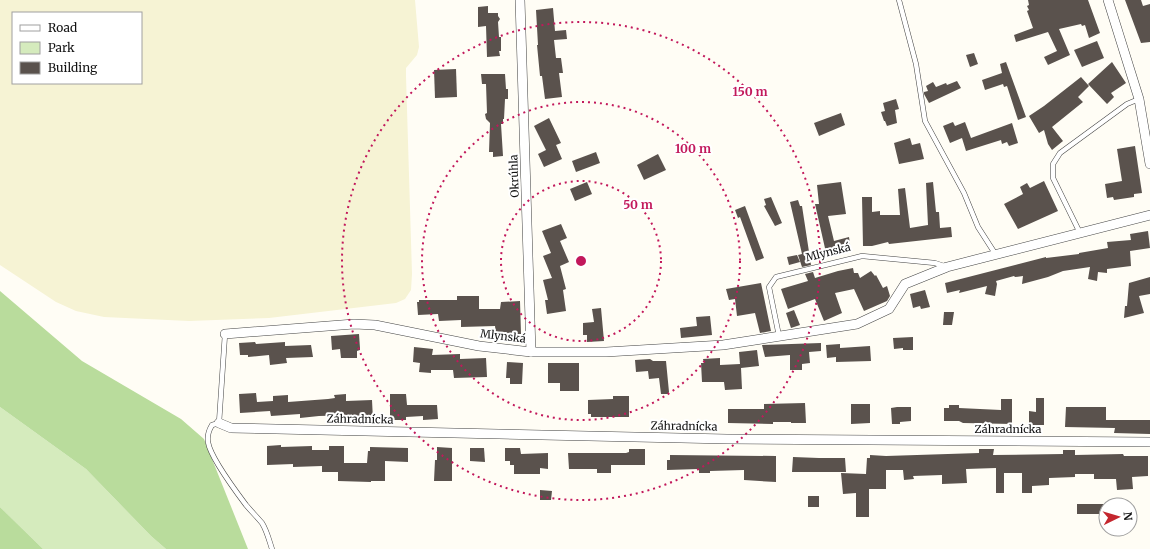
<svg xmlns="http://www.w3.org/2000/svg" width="1150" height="549" viewBox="0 0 1150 549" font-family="Merriweather,serif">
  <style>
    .farmland { fill: #f6f3d4; fill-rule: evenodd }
    .green { fill: #d5ebbd }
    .forest { fill: #b9dc9c }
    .building { fill: #5a524d }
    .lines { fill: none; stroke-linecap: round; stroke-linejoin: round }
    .service-casing { stroke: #444; stroke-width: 5.5 }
    .minor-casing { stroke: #444; stroke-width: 10 }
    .service { stroke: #fff; stroke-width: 4.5 }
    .minor { stroke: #fff; stroke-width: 9 }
    .ring { fill: none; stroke: #c2185b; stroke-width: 2; stroke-dasharray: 2 4 }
    .labels { text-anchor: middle; stroke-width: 4; stroke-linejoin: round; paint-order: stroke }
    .street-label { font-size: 11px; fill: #111; stroke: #fff }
    .centre { fill: #c2185b; stroke: #fff; stroke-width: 2 }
    .ring-label { font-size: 12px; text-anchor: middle; font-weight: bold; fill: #c2185b; stroke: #fff; stroke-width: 4; stroke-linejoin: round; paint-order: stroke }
  </style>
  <rect width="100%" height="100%" fill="#fffdf5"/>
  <path class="farmland" d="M0,0H415L419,47L417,55L406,68V76L412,274L411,290L405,299L396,303L269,318L189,321L104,317L76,311L56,302L0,265ZM13,13H141V83H13Z"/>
  <polygon class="green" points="0,407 86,469 151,536 166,549 43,549 0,507"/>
  <g class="forest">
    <polygon points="0,291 82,361 181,419 204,439 248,549 166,549 151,536 86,469 0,407"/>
    <polygon points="0,507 41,547 43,549 0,549"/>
  </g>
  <g class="building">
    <polygon points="1028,0 1088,0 1100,33 1089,38 1085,25 1082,26 1081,24 1059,29 1070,55 1048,65 1044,57 1057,51 1048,32 1016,42 1014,35 1033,28 1027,11 1029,10 1027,6 1029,5"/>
    <polygon points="1125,0 1141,0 1143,6 1150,4 1150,42 1141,43"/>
    <polygon points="488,6 488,13 498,13 498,16 500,19 498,22 499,37 501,37 501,51 499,51 500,56 487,57 486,26 478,27 478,7"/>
    <polygon points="553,8 555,31 566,30 567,39 554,40 556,58 561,58 563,73 559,73 562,97 545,99 542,76 540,76 537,45 538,45 536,10"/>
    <polygon points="1097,41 1104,58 1082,67 1074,50"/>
    <polygon points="974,53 978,64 970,67 966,55"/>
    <polygon points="1006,62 1026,117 1018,120 1007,86 1004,87 1003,84 985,90 982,80 1002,73 1000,64"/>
    <polygon points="1112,62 1126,83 1111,93 1114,97 1107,104 1088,84"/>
    <polygon points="456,69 457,97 435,98 434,70"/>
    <polygon points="481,74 505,74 506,89 508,89 508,99 505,99 504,119 503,119 503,124 501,124 503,156 493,157 493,152 489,152 490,123 486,119 485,114 487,113 486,84 482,84"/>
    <polygon points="1081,77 1089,86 1078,97 1083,102 1052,127 1063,141 1052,150 1048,144 1044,130 1039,133 1029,116 1044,106"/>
    <polygon points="957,81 961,88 929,103 924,94 924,92 928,91 926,86 933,82 936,87 946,83 947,85"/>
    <polygon points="896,99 899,109 895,110 897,123 887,126 885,121 884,121 881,112 885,111 883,103"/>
    <polygon points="841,113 845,125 819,136 814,123"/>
    <polygon points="549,118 561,143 556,145 562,159 544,167 538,154 546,150 534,126"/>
    <polygon points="953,122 955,126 965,122 971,138 1012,123 1018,143 1009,146 1007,142 1002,144 1001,140 966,151 962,138 950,143 943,126"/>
    <polygon points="910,138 912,145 920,143 924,159 899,164 894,143"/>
    <polygon points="1135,146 1142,193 1134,194 1134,197 1114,200 1113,197 1107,198 1105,184 1122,181 1117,149"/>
    <polygon points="596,152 600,163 576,172 572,161"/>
    <polygon points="658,154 666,170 644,180 637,165"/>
    <polygon points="1044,181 1058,211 1018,229 1004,204 1023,194 1020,187 1027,183 1030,188"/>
    <polygon points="587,182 592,194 575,201 570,189"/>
    <polygon points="841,182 846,214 828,216 834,241 849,237 851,251 827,257 815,204 819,204 817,185"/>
    <polygon points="933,182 936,212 939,212 940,228 951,227 952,237 889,244 888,242 872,246 863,246 862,197 872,197 872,212 880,211 880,215 900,215 898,189 905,188 910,228 928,225 926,183"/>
    <polygon points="771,197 782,223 775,226 764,206 766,205 764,199"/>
    <polygon points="798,200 800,206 802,206 811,265 802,267 798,255 802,254 790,202"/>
    <polygon points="745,206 764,258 756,261 740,217 738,218 735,210"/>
    <polygon points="561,224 567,238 560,241 569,262 560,266 566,289 563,290 566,311 547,314 545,300 548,300 543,280 552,278 543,256 551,253 542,231"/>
    <polygon points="1148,231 1150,248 1130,251 1131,266 1107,269 1107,273 1098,272 1097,281 1088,279 1090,267 1063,271 1048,277 1022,284 1023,276 1015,277 1014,276 996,281 997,284 995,296 985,294 987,286 959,293 960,290 947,293 945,283 1046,257 1046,258 1079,254 1079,253 1108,248 1107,242 1131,240 1130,234"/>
    <polygon points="797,255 800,262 789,265 787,257"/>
    <polygon points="853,268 854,273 858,273 860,278 871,271 875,276 876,275 883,288 887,286 890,296 887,301 864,311 854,289 835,293 842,313 824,321 815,299 788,309 781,289 808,281 805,274 813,272 815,278 838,271"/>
    <polygon points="1150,277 1150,294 1139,296 1144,313 1124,318 1125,306 1127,306 1129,283"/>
    <polygon points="761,283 771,331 760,333 755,313 737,316 735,299 729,300 726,289"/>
    <polygon points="925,290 930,307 921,309 920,306 913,308 910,294"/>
    <polygon points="457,296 479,296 479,309 500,309 501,302 520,301 521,334 496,335 495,326 461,327 461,320 439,321 438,314 418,315 417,302 419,302 419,300 457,300"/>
    <polygon points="601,308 604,341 587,342 587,335 583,335 583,323 594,322 592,309"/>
    <polygon points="794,310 800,325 791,328 786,313"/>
    <polygon points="944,312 954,312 952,325 943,325"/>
    <polygon points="710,316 712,335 681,338 680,328 697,326 696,317"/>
    <polygon points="359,334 360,348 360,350 357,351 357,358 341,358 340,349 332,350 331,336"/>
    <polygon points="913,337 913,350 903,350 903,348 894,349 893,338"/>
    <polygon points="255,342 256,344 285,342 285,346 311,345 313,357 286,358 287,363 270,365 269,355 248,357 248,355 240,355 239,343"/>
    <polygon points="821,343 821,351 809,352 810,363 802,364 802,370 790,370 790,355 765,357 762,345"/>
    <polygon points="840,344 840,348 870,346 871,361 836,362 836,357 827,358 826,345"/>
    <polygon points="414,347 433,349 432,355 460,354 460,359 486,358 487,377 454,378 453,370 431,370 431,373 419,372 420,363 413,362"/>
    <polygon points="757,350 759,366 741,368 742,389 725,390 724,382 702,382 701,363 704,363 703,359 720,358 720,365 740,364 739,352"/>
    <polygon points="650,359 653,361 666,361 669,392 668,394 661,394 659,378 649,379 648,371 636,372 635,360"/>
    <polygon points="507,362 523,363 522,384 510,384 510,378 506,378"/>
    <polygon points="548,363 579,363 579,391 560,391 560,383 548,383"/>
    <polygon points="256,393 257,402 273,401 273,396 288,395 288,402 328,399 335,398 334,395 346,394 346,401 372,400 373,420 354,420 354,415 319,416 300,418 300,414 271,416 270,411 240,413 239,394"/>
    <polygon points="390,394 406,394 407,405 437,405 438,419 423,420 423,416 406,417 406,420 390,420"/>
    <polygon points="613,396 629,396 629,417 591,417 591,414 588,414 588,400 613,399"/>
    <polygon points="1036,398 1044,398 1044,425 1029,425 1029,411 1036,412"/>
    <polygon points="1001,399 1012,399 1012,424 963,423 959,421 944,421 944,408 949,408 949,405 959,405 959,408 1001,410"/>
    <polygon points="805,403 806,423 791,423 791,422 773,422 773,424 728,423 728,409 764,409 764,404"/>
    <polygon points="851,404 870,404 870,423 851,424"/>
    <polygon points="897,407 911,407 911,421 900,422 900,424 892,424 891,408"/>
    <polygon points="1066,407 1106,407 1106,420 1150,420 1150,434 1114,433 1115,428 1065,427"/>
    <polygon points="281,445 281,447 312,446 312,450 329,450 329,446 344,446 344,463 367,463 368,451 370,451 370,447 408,448 408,462 385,461 385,481 371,481 371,482 338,481 338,472 322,472 322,466 293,467 293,464 267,465 267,446"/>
    <polygon points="437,447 452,448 452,481 434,481 435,460 437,460"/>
    <polygon points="470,448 484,448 485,462 470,461"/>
    <polygon points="505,448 520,448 521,454 548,453 548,469 540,468 540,474 514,474 514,465 510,465 510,461 505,461"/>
    <polygon points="629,449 645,449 645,465 611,465 611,473 597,473 597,469 569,469 568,453 626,453 629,452"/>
    <polygon points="979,449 994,449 993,455 1063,454 1063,450 1075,450 1075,455 1123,454 1124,456 1148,456 1148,476 1132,477 1133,489 1117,490 1116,479 1094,479 1094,474 1075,474 1075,477 1049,478 1049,485 1032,486 1032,493 1022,493 1022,473 1004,473 1004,493 996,493 996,468 966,469 967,483 942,484 942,475 913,476 914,479 904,480 903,470 886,470 886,489 869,489 869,517 856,517 856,493 843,494 841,473 866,474 867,458 870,458 870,455 886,456 979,453"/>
    <polygon points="670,455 776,456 776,482 744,480 744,470 710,471 710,473 699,473 699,469 667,470 667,460 670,460"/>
    <polygon points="793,457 819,458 845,458 846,472 792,472"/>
    <polygon points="540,490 552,491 551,500 540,500"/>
    <rect x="808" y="496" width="11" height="11"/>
    <rect x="1077" y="504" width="27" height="10"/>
  </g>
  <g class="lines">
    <defs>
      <g id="service">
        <polyline points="899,0 916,64 925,121 964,193 978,227 996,255"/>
        <polyline points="1080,233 1053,178 1053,164 1060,153 1127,104 1139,99"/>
        <path d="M225,334L219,423L212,425C209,430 207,436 208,442C210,456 237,493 246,505C251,511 257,517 262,523C267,531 269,540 272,549"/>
        <polyline points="779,336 769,287 776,277 862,256 935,263 944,266"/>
      </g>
      <g id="minor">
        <polyline points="520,0 531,352"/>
        <polyline points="1108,0 1139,99 1150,164"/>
        <polyline points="225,334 354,324 375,325 479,346 531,352 606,352 723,345 857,324 889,309 905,284 947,267 1150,215"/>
        <polyline points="219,423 231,428 727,439 1150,442"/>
      </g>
    </defs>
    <use href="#service" class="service-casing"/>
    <use href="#minor" class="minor-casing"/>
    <use href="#service" class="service"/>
    <use href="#minor" class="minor"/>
  </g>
  <g class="ring">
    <circle cx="581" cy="261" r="80"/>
    <circle cx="581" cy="261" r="159"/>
    <circle cx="581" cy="261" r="239"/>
  </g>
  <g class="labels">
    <g class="street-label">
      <text transform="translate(514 176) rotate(-92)" y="4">Okrúhla</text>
      <text transform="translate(828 252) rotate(-14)" y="4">Mlynská</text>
      <text transform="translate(503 336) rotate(7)" y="4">Mlynská</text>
      <text transform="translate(360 419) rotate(1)" y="4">Záhradnícka</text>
      <text transform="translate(684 426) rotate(1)" y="4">Záhradnícka</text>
      <text x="1008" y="433">Záhradnícka</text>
    </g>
  </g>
  <circle cx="581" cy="261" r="6" class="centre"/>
  <g class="ring-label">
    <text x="750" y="96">150 m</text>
    <text x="693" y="153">100 m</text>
    <text x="638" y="209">50 m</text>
  </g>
  <rect x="12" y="12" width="130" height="72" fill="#ffffff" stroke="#a0a0a0"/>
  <rect x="20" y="25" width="20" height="6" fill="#ffffff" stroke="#a0a0a0"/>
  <text x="48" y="32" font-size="12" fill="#111111">Road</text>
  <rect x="20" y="42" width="20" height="12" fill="#d5ebbd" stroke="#a0a0a0"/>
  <text x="48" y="52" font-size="12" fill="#111111">Park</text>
  <rect x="20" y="62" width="20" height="12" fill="#5a524d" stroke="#a0a0a0"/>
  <text x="48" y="72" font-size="12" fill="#111111">Building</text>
  <g transform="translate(1118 517) rotate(85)"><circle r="19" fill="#ffffff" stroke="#a0a0a0"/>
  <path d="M0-3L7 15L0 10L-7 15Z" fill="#c4262e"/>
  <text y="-6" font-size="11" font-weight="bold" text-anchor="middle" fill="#111111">N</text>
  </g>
</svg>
